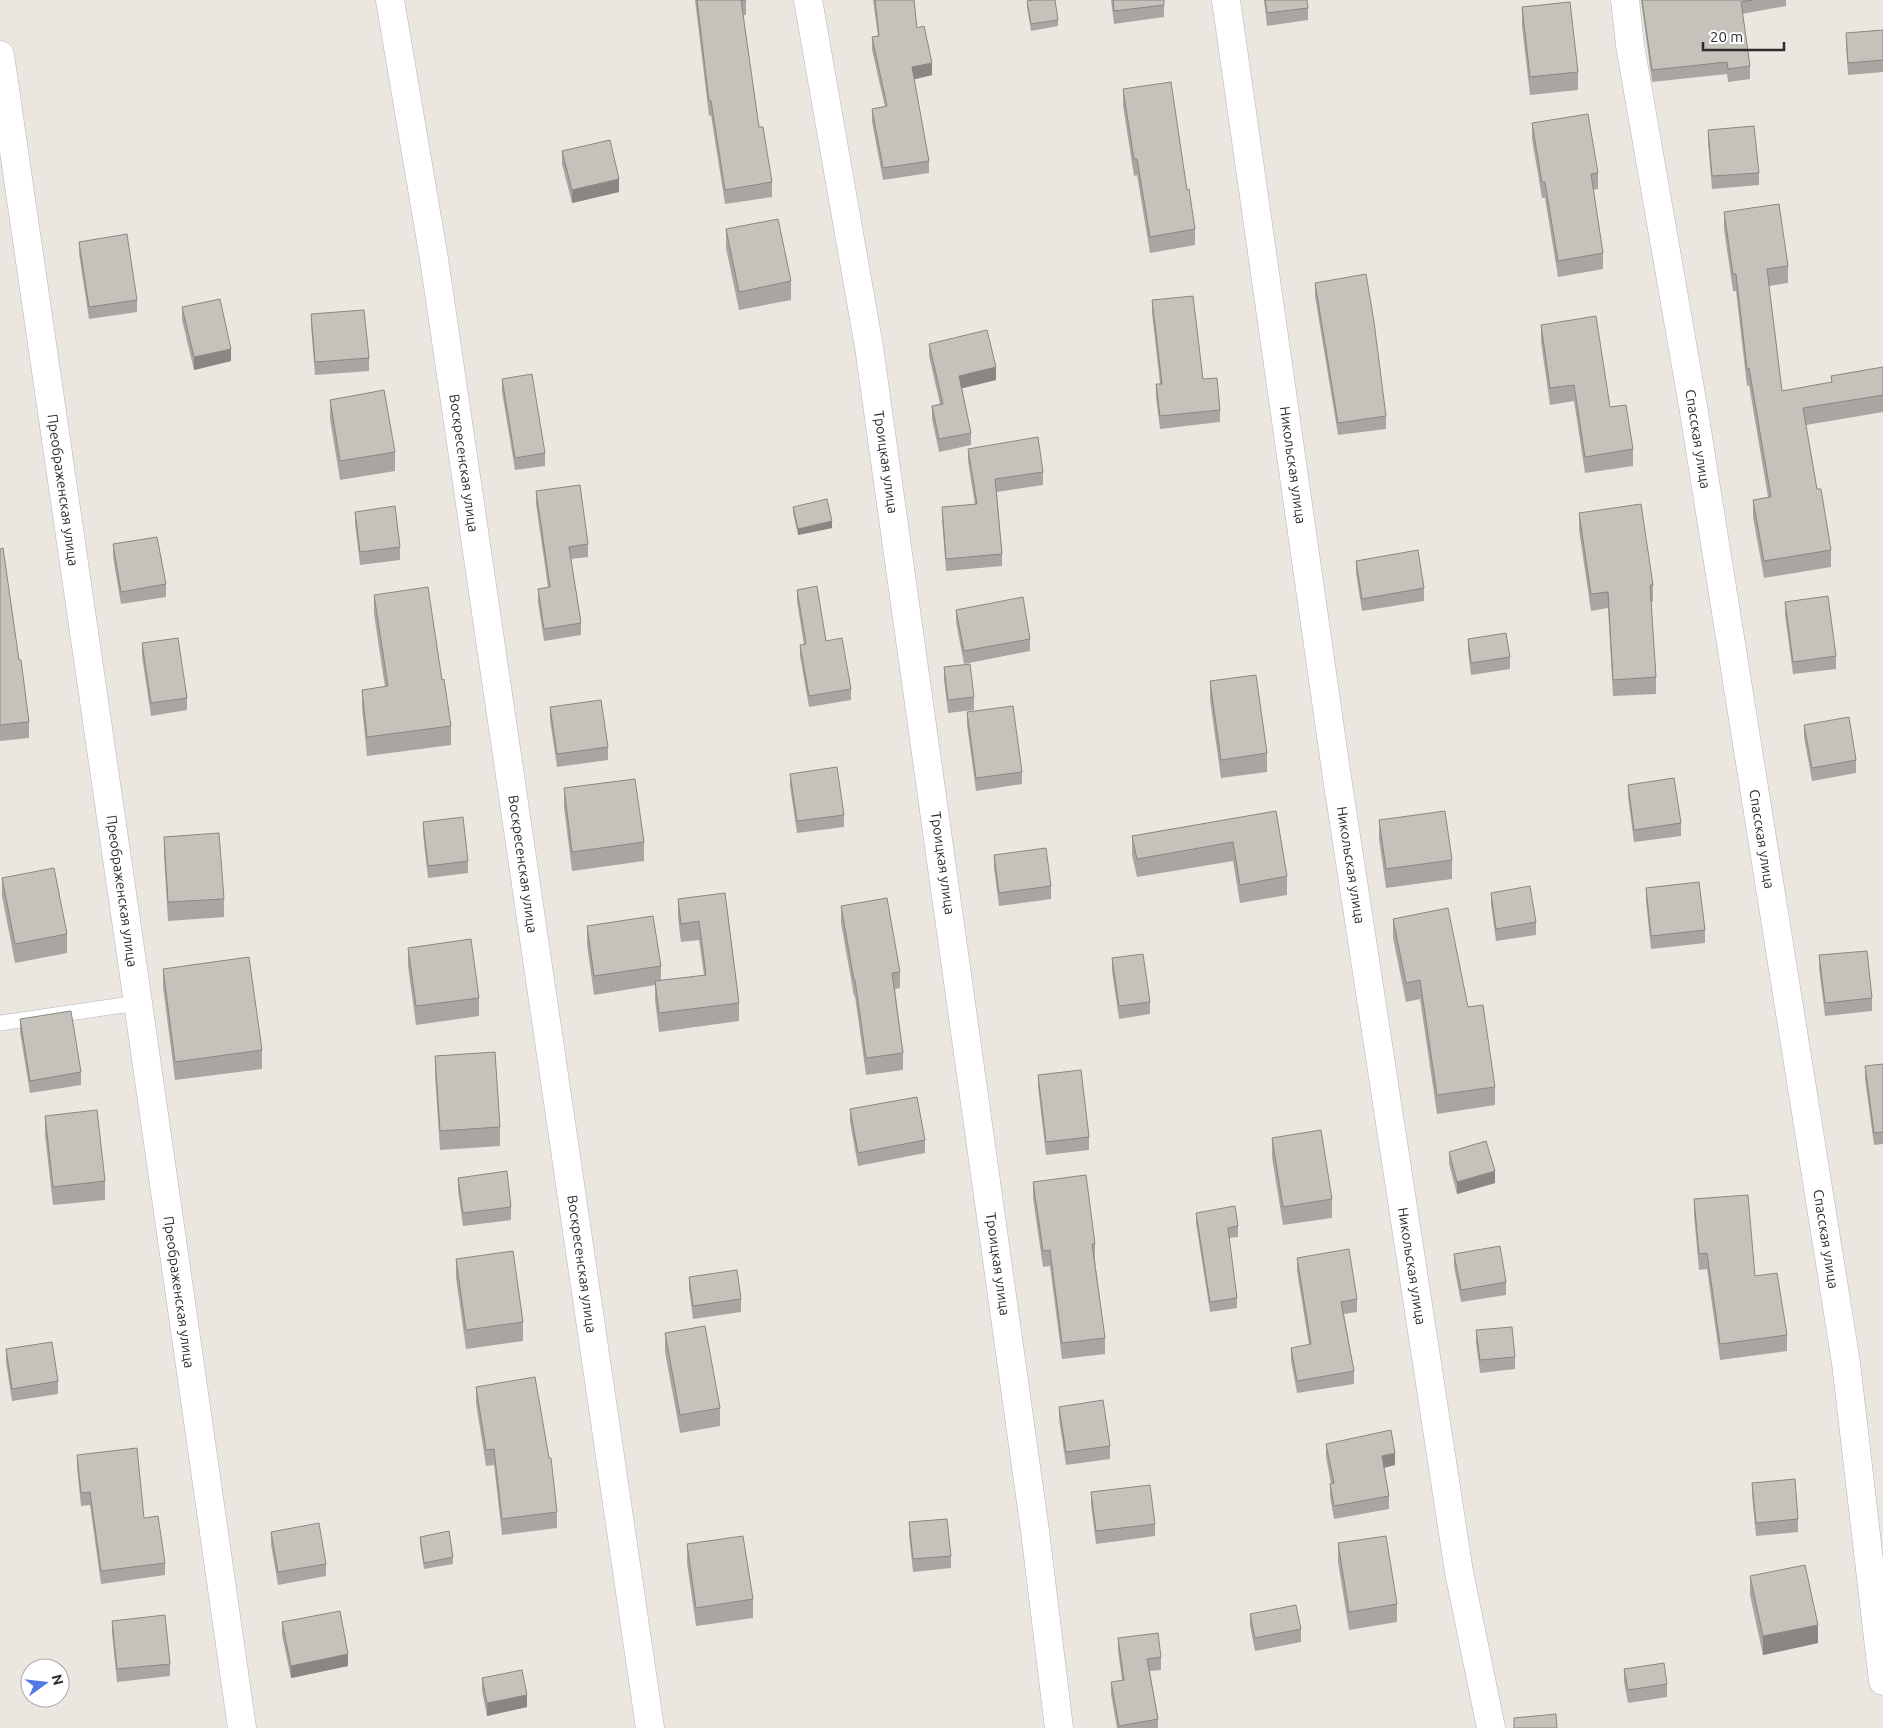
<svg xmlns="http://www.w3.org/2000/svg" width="1883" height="1728" viewBox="0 0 1883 1728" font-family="Ubuntu,sans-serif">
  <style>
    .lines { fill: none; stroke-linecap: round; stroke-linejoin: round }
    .lane-casing { stroke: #b0b3bb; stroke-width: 16 }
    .street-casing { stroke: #b0b3bb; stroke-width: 29 }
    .lane { stroke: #fff; stroke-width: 15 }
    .street { stroke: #fff; stroke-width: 28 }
    .wall { fill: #a9a6a1 }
    .shaded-wall { fill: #8a8783 }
    .building { fill: #c5c1bb; stroke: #8a8783 }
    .labels { text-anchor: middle; stroke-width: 4.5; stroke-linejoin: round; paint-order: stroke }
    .street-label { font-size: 14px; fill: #2c2c2c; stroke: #fff }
  </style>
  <rect width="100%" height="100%" fill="#ece6e0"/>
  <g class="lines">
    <defs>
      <polyline id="lane" points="0,1023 138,1003"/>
      <g id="street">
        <polyline points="390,0 434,259 650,1728"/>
        <polyline points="808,0 869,347 1035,1531 1059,1728"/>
        <polyline points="1226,0 1336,771 1459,1572 1491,1728"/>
        <polyline points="1625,0 1630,45 1693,406 1846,1363 1883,1681"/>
        <polyline points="0,55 138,1003 242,1728"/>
      </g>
    </defs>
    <use href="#lane" class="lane-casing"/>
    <use href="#street" class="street-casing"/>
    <use href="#lane" class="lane"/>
    <use href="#street" class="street"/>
  </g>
  <g class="wall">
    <polygon points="695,0 746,0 746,15 743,15 759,127 772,182 772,197 725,204 711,115 709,116"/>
    <polygon points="873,0 914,0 917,28 932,75 914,79 929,161 929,173 883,180 872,122 872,109 885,107 872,50 872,37 878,36"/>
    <polygon points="1111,0 1164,0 1164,17 1114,24"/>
    <polygon points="1264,0 1307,0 1308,8 1308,20 1267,26"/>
    <polygon points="1641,0 1786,0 1786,6 1742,14 1750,66 1750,79 1728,82 1727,74 1652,82"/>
    <polygon points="1027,1 1058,20 1058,26 1031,31 1027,7"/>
    <polygon points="1522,7 1578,72 1578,90 1530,95 1522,26"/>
    <polygon points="1883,30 1883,72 1848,75 1846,46 1846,33"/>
    <polygon points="1123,89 1187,190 1195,229 1195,245 1150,253 1137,175 1134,176 1123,106"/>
    <polygon points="1532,123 1598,173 1598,189 1593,190 1603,253 1603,269 1558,277 1545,198 1542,198 1532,139"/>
    <polygon points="1708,130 1759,173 1759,185 1712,189 1708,143"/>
    <polygon points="562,151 619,192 572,203 562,164"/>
    <polygon points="1724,212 1788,266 1788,283 1769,286 1782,391 1831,382 1831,376 1883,367 1883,412 1806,425 1817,489 1831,550 1831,567 1764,578 1753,517 1753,500 1768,497 1749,385 1747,386 1736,291 1733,291 1724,229"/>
    <polygon points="726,229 791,281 791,300 739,310 726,248"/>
    <polygon points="79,242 137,300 137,312 89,319 79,254"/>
    <polygon points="1315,283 1386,416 1386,429 1338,435 1315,296"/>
    <polygon points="1152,300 1220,410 1220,422 1160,429 1156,397 1156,384 1160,384 1152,313"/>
    <polygon points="182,307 231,361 194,370 182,320"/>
    <polygon points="311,314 369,358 369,371 315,375 311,326"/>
    <polygon points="1541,325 1633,449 1633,466 1585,473 1574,401 1550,405 1541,342"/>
    <polygon points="929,344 996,380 962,388 971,433 971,445 939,452 932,419 932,406 940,404 929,356"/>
    <polygon points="502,379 545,453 545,466 515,470 502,392"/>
    <polygon points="330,400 395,452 395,471 340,480 330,419"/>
    <polygon points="968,449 1043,472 1043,485 997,492 1002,554 1002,566 946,571 942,520 942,507 975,505 968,461"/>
    <polygon points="536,491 588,544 588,557 571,559 581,623 581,635 544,641 538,602 538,589 548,587 536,504"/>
    <polygon points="793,507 832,528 798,535 793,513"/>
    <polygon points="355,512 400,547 400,560 360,565 355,524"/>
    <polygon points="1579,513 1653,585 1653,602 1651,602 1656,677 1656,694 1613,696 1608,608 1591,611 1579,530"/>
    <polygon points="113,544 166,584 166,597 121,604 113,557"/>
    <polygon points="0,549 29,722 29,738 0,741"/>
    <polygon points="1356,561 1424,588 1424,601 1362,611 1356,573"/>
    <polygon points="797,590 826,641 851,689 851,700 809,707 800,656 800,645 804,645 797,601"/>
    <polygon points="374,595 442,680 451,726 451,745 367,756 362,708 362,690 385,687 374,614"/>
    <polygon points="1785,602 1836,656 1836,669 1793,674 1785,615"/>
    <polygon points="956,610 1030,639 1030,651 964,664 956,622"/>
    <polygon points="1468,639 1510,657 1510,669 1471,675 1468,651"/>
    <polygon points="142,643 187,698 187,710 151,716 142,656"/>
    <polygon points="944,667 974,697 974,710 948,713 944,680"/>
    <polygon points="1210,681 1267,753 1267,772 1221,778 1210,700"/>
    <polygon points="550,707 608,747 608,760 557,767 550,720"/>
    <polygon points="967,712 1022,772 1022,784 976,791 967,725"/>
    <polygon points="1804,725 1856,760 1856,773 1812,781 1804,737"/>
    <polygon points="790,774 844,815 844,827 797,833 790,786"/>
    <polygon points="1628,785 1681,823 1681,836 1634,842 1628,797"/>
    <polygon points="564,788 644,842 644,861 572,871 564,807"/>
    <polygon points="1276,811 1287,876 1287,895 1240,903 1233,861 1137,877 1132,855 1132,836"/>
    <polygon points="1379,820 1452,860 1452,879 1386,888 1379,839"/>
    <polygon points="423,822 468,861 468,873 428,878 423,834"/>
    <polygon points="164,837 224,899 224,917 168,921 164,856"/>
    <polygon points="994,855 1051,886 1051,899 999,906 994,868"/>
    <polygon points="2,878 67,934 67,953 15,963 2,896"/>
    <polygon points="1646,888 1705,930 1705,943 1651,949 1646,901"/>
    <polygon points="725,893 739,1003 739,1021 659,1032 655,1000 655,985 594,995 587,945 587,926 661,966 661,981 704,975 699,940 681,942 678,918 678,899"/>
    <polygon points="1491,893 1536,922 1536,935 1496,941 1491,905"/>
    <polygon points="841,906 900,972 900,988 895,989 903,1053 903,1070 866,1075 855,996 854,996 841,923"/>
    <polygon points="1393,919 1468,1007 1495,1087 1495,1105 1437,1114 1420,999 1406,1002 1393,938"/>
    <polygon points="408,948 479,998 479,1016 416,1025 408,966"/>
    <polygon points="1819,955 1872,998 1872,1011 1825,1016 1819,968"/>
    <polygon points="1112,958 1150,1002 1150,1014 1119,1019 1112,971"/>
    <polygon points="163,969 262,1050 262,1069 175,1080 163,987"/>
    <polygon points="20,1019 81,1072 81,1085 30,1093 20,1032"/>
    <polygon points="435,1056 500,1127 500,1146 440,1150 435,1075"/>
    <polygon points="1883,1064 1883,1144 1874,1145 1865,1079 1865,1066"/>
    <polygon points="1038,1075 1089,1137 1089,1150 1046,1155 1038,1087"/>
    <polygon points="850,1109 925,1140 925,1153 858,1166 850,1122"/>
    <polygon points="45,1116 105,1181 105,1200 53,1205 45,1135"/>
    <polygon points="1272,1138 1332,1199 1332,1218 1283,1225 1272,1157"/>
    <polygon points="1449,1152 1495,1183 1457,1194 1449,1164"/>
    <polygon points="458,1178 511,1207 511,1220 463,1226 458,1190"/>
    <polygon points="1033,1182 1095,1244 1095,1260 1105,1338 1105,1354 1062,1359 1050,1266 1043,1267 1033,1198"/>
    <polygon points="1694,1199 1787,1335 1787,1351 1720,1360 1707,1269 1699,1270 1694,1215"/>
    <polygon points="1196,1213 1238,1226 1238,1237 1229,1238 1237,1298 1237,1308 1210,1312 1196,1223"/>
    <polygon points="1454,1254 1506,1282 1506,1295 1461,1302 1454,1266"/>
    <polygon points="1297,1258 1357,1299 1357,1312 1344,1314 1354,1371 1354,1384 1297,1393 1291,1360 1291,1348 1309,1345 1297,1271"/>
    <polygon points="456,1259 523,1322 523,1341 466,1349 456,1278"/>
    <polygon points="689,1277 741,1299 741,1312 693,1319 689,1289"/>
    <polygon points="1476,1330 1515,1357 1515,1369 1480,1373 1476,1343"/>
    <polygon points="665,1333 720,1408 720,1426 680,1433 665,1352"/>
    <polygon points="6,1349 58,1381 58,1394 12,1401 6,1362"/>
    <polygon points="476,1387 557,1512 557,1528 502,1535 494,1465 486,1466 476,1403"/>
    <polygon points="1059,1407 1110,1446 1110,1459 1066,1465 1059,1419"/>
    <polygon points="1326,1444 1395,1465 1384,1468 1389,1496 1389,1509 1334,1519 1330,1496 1330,1484 1331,1484 1326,1457"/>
    <polygon points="77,1455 144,1518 165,1563 165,1575 101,1584 90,1505 81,1506 77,1467"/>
    <polygon points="1752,1483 1798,1519 1798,1532 1756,1536 1752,1495"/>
    <polygon points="1091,1492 1155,1524 1155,1536 1096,1544 1091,1505"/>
    <polygon points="909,1522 951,1556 951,1568 913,1572 909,1535"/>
    <polygon points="271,1532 326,1564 326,1576 278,1585 271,1544"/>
    <polygon points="420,1537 453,1557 453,1564 424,1569 420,1543"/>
    <polygon points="1338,1543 1397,1604 1397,1622 1349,1630 1338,1562"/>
    <polygon points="687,1544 753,1599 753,1618 696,1626 687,1563"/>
    <polygon points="1750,1576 1818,1643 1763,1655 1750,1595"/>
    <polygon points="1250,1614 1301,1629 1301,1642 1255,1651 1250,1626"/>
    <polygon points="112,1621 170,1664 170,1676 117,1682 112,1633"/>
    <polygon points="282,1622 348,1666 291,1678 282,1635"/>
    <polygon points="1118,1638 1161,1657 1161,1670 1150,1671 1158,1719 1158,1728 1117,1728 1111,1694 1111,1682 1122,1680 1118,1650"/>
    <polygon points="1624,1669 1667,1684 1667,1697 1628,1703 1624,1682"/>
    <polygon points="482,1678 527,1707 487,1716 482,1691"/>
  </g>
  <g class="shaded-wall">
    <polygon points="932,63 932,75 912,80 912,67"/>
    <polygon points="619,179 619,192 572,203 572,190"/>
    <polygon points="231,349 231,361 194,370 194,357"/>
    <polygon points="996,367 996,380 959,389 959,376"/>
    <polygon points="832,521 832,528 798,535 798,529"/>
    <polygon points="1495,1171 1495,1183 1457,1194 1457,1182"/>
    <polygon points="1395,1453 1395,1465 1382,1468 1382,1456"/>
    <polygon points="1818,1625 1818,1643 1763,1655 1763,1636"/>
    <polygon points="348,1654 348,1666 291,1678 291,1666"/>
    <polygon points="527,1695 527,1707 487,1716 487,1703"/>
  </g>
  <g class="building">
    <polygon points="697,0 746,0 741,0 759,127 763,127 772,182 725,190 711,101 709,101"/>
    <polygon points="875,0 914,0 917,28 924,26 932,63 912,67 929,161 883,168 872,109 887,106 872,37 879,36"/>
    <polygon points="1034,0 1055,0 1058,20 1031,24 1027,1"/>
    <polygon points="1113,0 1164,0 1164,5 1114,11"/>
    <polygon points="1265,0 1307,0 1308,8 1267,13"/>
    <polygon points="1642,0 1752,0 1741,2 1750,66 1728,69 1727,62 1652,70"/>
    <polygon points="1570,2 1578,72 1530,77 1522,7"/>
    <polygon points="1883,30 1883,60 1848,63 1846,33"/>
    <polygon points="1171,82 1187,190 1189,189 1195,229 1150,237 1137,159 1134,159 1123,89"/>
    <polygon points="1588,114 1598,173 1591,174 1603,253 1558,261 1545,182 1542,182 1532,123"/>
    <polygon points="1754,126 1759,173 1712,176 1708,130"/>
    <polygon points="610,140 619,179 572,190 562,151"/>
    <polygon points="1779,204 1788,266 1767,269 1782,391 1832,382 1831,376 1883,367 1883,395 1803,408 1817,489 1821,489 1831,550 1764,561 1753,500 1771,497 1749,368 1747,369 1736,274 1733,274 1724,212"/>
    <polygon points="778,219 791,281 739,292 726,229"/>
    <polygon points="127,234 137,300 89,307 79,242"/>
    <polygon points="1366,274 1374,322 1386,416 1338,423 1315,283"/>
    <polygon points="1193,296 1203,379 1217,378 1220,410 1160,416 1156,384 1162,384 1152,300"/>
    <polygon points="220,299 231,349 194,357 182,307"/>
    <polygon points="364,310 369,358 315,362 311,314"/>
    <polygon points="1596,316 1610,407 1626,405 1633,449 1585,457 1574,385 1550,388 1541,325"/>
    <polygon points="987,330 996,367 959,376 971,433 939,439 932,406 943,404 929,344"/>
    <polygon points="532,374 545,453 515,458 502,379"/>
    <polygon points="384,390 395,452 340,461 330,400"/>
    <polygon points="1038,437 1043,472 995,479 1002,554 946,559 942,507 977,504 968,449"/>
    <polygon points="580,485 588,544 569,547 581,623 544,629 538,589 550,587 536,491"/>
    <polygon points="827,499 832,521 798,529 793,507"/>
    <polygon points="1641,504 1653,585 1650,585 1656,677 1613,680 1608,592 1591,594 1579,513"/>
    <polygon points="395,506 400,547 360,552 355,512"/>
    <polygon points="157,537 166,584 121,592 113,544"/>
    <polygon points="3,548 19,660 21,660 29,722 0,725 0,549"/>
    <polygon points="1418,550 1424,588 1362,599 1356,561"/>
    <polygon points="817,586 826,641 842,638 851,689 809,696 800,645 806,644 797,590"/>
    <polygon points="428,587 442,680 444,679 451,726 367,737 362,690 388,686 374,595"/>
    <polygon points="1828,596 1836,656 1793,662 1785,602"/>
    <polygon points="1023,597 1030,639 964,651 956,610"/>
    <polygon points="1506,633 1510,657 1471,663 1468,639"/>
    <polygon points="178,638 187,698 151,703 142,643"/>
    <polygon points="970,664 974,697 948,700 944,667"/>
    <polygon points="1256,675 1267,753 1221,760 1210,681"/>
    <polygon points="601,700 608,747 557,754 550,707"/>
    <polygon points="1013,706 1022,772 976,778 967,712"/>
    <polygon points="1849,717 1856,760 1812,768 1804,725"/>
    <polygon points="837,767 844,815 797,821 790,774"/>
    <polygon points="1674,778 1681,823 1634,830 1628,785"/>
    <polygon points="635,779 644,842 572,852 564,788"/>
    <polygon points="1276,811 1287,876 1240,885 1233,842 1137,859 1132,836"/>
    <polygon points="1445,811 1452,860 1386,869 1379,820"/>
    <polygon points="463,817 468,861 428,866 423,822"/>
    <polygon points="219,833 224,899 168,902 164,837"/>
    <polygon points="1046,848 1051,886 999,893 994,855"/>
    <polygon points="54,868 67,934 15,944 2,878"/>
    <polygon points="1699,882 1705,930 1651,936 1646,888"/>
    <polygon points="1530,886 1536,922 1496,929 1491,893"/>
    <polygon points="725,893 739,1003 659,1013 655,981 706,975 699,921 681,924 678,899"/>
    <polygon points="887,898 900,972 892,973 903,1053 866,1058 855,980 854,980 841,906"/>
    <polygon points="1448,908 1468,1007 1483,1005 1495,1087 1437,1095 1420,980 1406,983 1393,919"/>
    <polygon points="653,916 661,966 594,976 587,926"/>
    <polygon points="471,939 479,998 416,1006 408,948"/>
    <polygon points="1867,951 1872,998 1825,1003 1819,955"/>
    <polygon points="1143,954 1150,1002 1119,1006 1112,958"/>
    <polygon points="249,957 262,1050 175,1062 163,969"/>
    <polygon points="71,1011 81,1072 30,1081 20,1019"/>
    <polygon points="495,1052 500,1127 440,1131 435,1056"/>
    <polygon points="1883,1064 1883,1132 1874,1133 1865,1066"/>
    <polygon points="1081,1070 1089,1137 1046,1142 1038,1075"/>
    <polygon points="917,1097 925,1140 858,1153 850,1109"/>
    <polygon points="97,1110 105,1181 53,1187 45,1116"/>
    <polygon points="1321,1130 1332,1199 1283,1207 1272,1138"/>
    <polygon points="1486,1141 1495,1171 1457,1182 1449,1152"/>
    <polygon points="507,1171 511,1207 463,1213 458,1178"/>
    <polygon points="1086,1175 1095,1244 1092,1244 1105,1338 1062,1343 1050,1250 1043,1251 1033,1182"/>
    <polygon points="1748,1195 1755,1276 1777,1273 1787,1335 1720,1344 1707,1253 1699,1254 1694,1199"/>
    <polygon points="1235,1206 1238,1226 1228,1228 1237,1298 1210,1302 1196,1213"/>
    <polygon points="1500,1246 1506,1282 1461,1290 1454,1254"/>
    <polygon points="1349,1249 1357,1299 1341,1302 1354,1371 1297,1381 1291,1348 1311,1344 1297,1258"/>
    <polygon points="513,1251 523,1322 466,1330 456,1259"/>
    <polygon points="737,1270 741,1299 693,1306 689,1277"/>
    <polygon points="705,1326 720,1408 680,1415 665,1333"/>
    <polygon points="1512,1327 1515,1357 1480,1360 1476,1330"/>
    <polygon points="52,1342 58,1381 12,1389 6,1349"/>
    <polygon points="535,1377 549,1458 551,1458 557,1512 502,1519 494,1449 486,1450 476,1387"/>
    <polygon points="1103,1400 1110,1446 1066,1452 1059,1407"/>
    <polygon points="1391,1430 1395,1453 1382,1456 1389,1496 1334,1506 1330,1484 1334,1483 1326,1444"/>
    <polygon points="137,1448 144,1518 158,1516 165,1563 101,1571 90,1492 81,1493 77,1455"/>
    <polygon points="1795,1479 1798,1519 1756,1523 1752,1483"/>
    <polygon points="1150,1485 1155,1524 1096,1531 1091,1492"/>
    <polygon points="947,1519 951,1556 913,1559 909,1522"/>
    <polygon points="319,1523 326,1564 278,1572 271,1532"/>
    <polygon points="449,1531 453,1557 424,1563 420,1537"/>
    <polygon points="743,1536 753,1599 696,1608 687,1544"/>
    <polygon points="1386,1536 1397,1604 1349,1612 1338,1543"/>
    <polygon points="1805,1565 1818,1625 1763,1636 1750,1576"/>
    <polygon points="1296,1605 1301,1629 1255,1638 1250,1614"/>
    <polygon points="340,1611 348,1654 291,1666 282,1622"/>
    <polygon points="165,1615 170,1664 117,1669 112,1621"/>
    <polygon points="1158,1633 1161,1657 1147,1659 1158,1719 1119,1726 1111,1682 1124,1680 1118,1638"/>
    <polygon points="1664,1663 1667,1684 1628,1690 1624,1669"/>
    <polygon points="522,1670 527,1695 487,1703 482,1678"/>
    <polygon points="1556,1714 1557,1728 1514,1728 1514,1718"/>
  </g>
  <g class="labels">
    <g class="street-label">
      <text transform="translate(1698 439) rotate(81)" y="5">Спасская улица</text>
      <text transform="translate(886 462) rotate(82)" y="5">Троицкая улица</text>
      <text transform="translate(464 463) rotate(82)" y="5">Воскресенская улица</text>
      <text transform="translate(1293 465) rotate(82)" y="5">Никольская улица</text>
      <text transform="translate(63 490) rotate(82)" y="5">Преображенская улица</text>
      <text transform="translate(1762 839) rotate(81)" y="5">Спасская улица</text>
      <text transform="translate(943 863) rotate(82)" y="5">Троицкая улица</text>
      <text transform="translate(523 864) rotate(82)" y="5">Воскресенская улица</text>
      <text transform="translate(1351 865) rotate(81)" y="5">Никольская улица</text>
      <text transform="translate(122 891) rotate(82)" y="5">Преображенская улица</text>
      <text transform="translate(1826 1239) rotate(81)" y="5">Спасская улица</text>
      <text transform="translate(582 1264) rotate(82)" y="5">Воскресенская улица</text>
      <text transform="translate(998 1264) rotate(82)" y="5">Троицкая улица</text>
      <text transform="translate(1412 1266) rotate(81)" y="5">Никольская улица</text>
      <text transform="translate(179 1292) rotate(82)" y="5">Преображенская улица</text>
    </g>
  </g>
  <g transform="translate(45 1683) rotate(75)"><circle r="24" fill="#ffffff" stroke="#ababab"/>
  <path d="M0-4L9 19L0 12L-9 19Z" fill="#5179e7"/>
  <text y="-8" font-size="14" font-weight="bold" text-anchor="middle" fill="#2c2c2c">N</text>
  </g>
  <path d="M1703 42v8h81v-8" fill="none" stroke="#2c2c2c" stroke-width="2.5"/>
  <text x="1710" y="42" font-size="15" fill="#2c2c2c" stroke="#ffffff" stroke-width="4" paint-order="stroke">20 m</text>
</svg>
